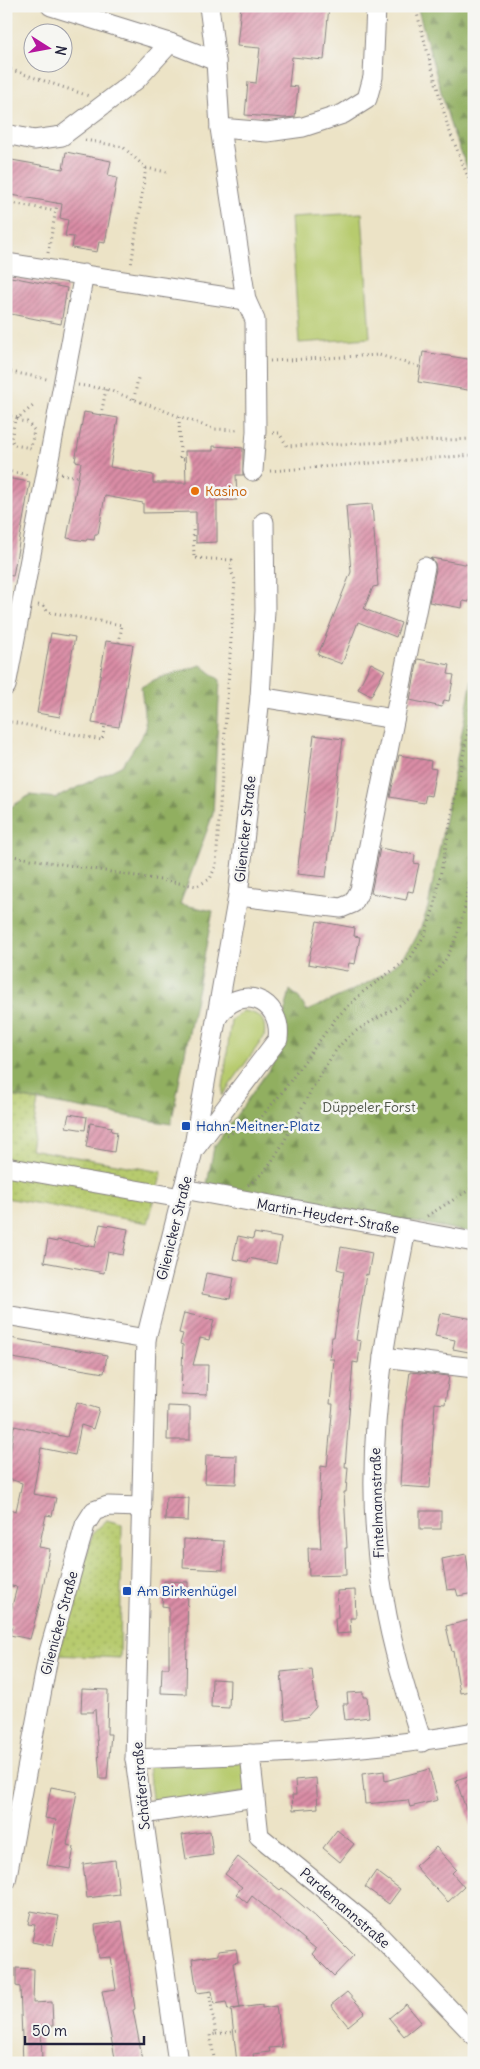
<svg xmlns="http://www.w3.org/2000/svg" width="480" height="2069" viewBox="0 0 480 2069" font-family="Delius,sans-serif">
  <style>
    .grass { fill: #b7cb6e; stroke: #6c7654 }
    .forest { fill: url(#forest-firs); stroke: #5a684e }
    .park { fill: url(#park-dots); stroke: #6c7654 }
    .building { fill: url(#building-hatch) }
    .lines { fill: none; stroke-linecap: round; stroke-linejoin: round }
    .minor-casing { stroke: #878280; stroke-width: 21 }
    .path { stroke: #878280; stroke-width: 3; stroke-dasharray: 1 4; stroke-linecap: butt }
    .minor { stroke: #fff; stroke-width: 19 }
    .food-dot { fill: #e8710a; stroke: #f6f6f2; stroke-width: 2 }
    .transit-dot { fill: #1a4fb4; stroke: #f6f6f2; stroke-width: 2 }
    .labels { text-anchor: middle; stroke-width: 5; stroke-linejoin: round; paint-order: stroke }
    .food-label { font-size: 14px; fill: #c56008; stroke: #f6f6f2; text-anchor: start }
    .street-label { font-size: 14px; fill: #22223b; stroke: #f6f6f2 }
    .park-label { font-size: 14px; fill: #4f554a; stroke: #f6f6f2 }
    .transit-label { font-size: 14px; fill: #164399; stroke: #f6f6f2; text-anchor: start }
  </style>
  <defs>
    <pattern id="forest-firs" width="22" height="20" patternUnits="userSpaceOnUse" patternTransform="scale(1.25)"><rect width="22" height="20" fill="#91af61"/><path d="M5 1l3.5 6h-7zM16 11l3.5 6h-7z" fill="#768e51"/></pattern>
    <pattern id="park-dots" width="8" height="8" patternUnits="userSpaceOnUse" patternTransform="scale(1.25)"><rect width="8" height="8" fill="#b7cb6e"/><path d="M2 2h.1M6 6h.1" fill="none" stroke="#9dae60" stroke-width="1.8" stroke-linecap="round"/></pattern>
    <pattern id="building-hatch" width="6" height="6" patternUnits="userSpaceOnUse" patternTransform="scale(1.25)"><rect width="6" height="6" fill="#da8da6"/><path d="M-1 1l2-2M0 6l6-6M5 7l2-2" fill="none" stroke="#b07388"/></pattern>
  </defs>
  <rect width="100%" height="100%" fill="#f6f6f2"/>
  <filter id="ink" filterUnits="userSpaceOnUse"><feTurbulence type="fractalNoise" baseFrequency=".02" numOctaves="2"/><feDisplacementMap in="SourceGraphic" scale="10" xChannelSelector="R" yChannelSelector="G"/><feConvolveMatrix kernelMatrix="1 2 1 2 8 2 1 2 1" color-interpolation-filters="sRGB"/></filter>
  <filter id="wash" filterUnits="userSpaceOnUse"><feTurbulence type="fractalNoise" baseFrequency=".0096" numOctaves="4" result="noise"/><feDisplacementMap in="SourceGraphic" scale="20" xChannelSelector="R" yChannelSelector="G"/><feGaussianBlur stdDeviation="1.12" result="paint"/><feColorMatrix in="noise" values="0 0 0 0 0 0 0 0 0 0 0 0 0 0 0 0 0 1.4 0 .05"/><feComposite in="paint" operator="in"/></filter>
  <g filter="url(#wash)">
    <rect width="100%" height="100%" fill="#ece3c6"/>
    <g class="grass">
      <polygon points="362,213 370,338 299,343 291,217"/>
      <path d="M243,1011C260,1013 267,1020 264,1037L222,1096L231,1020Z"/>
      <polygon points="243,1763 248,1792 153,1806 148,1766"/>
    </g>
    <g class="forest">
      <polygon points="417,6 474,6 474,185 451,127"/>
      <polygon points="201,665 220,680 213,814 180,904 213,911 171,1124 6,1095 6,866 12,867 6,856 6,810 30,795 56,798 123,765 146,729 141,687 156,679"/>
      <path d="M474,670V1233L207,1184L214,1147L272,1065L290,990L299,998L307,1011C336,997 376,983 399,961C414,947 422,926 428,907Z"/>
    </g>
    <g class="park">
      <polygon points="6,1095 38,1101 30,1149 162,1172 148,1223 6,1198"/>
      <polygon points="106,1521 122,1525 120,1658 58,1655 93,1533"/>
    </g>
    <g id="blocks">
      <g class="building">
        <polygon points="241,6 329,6 324,60 292,57 289,86 298,87 295,117 285,118 245,115 248,82 256,83 260,48 237,46"/>
        <polygon points="66,152 111,161 108,176 117,178 105,243 99,242 97,252 72,248 74,237 65,236 68,220 60,218 62,204 6,194 6,159 63,169"/>
        <polygon points="6,276 67,288 61,324 6,313"/>
        <polygon points="423,352 474,360 474,391 418,382"/>
        <polygon points="84,412 118,418 110,467 153,475 153,483 186,483 185,451 213,451 213,446 243,448 243,475 236,475 237,500 217,500 217,542 196,543 196,512 143,513 143,503 105,496 98,534 95,534 94,540 87,539 86,541 67,538 81,462 75,461"/>
        <polygon points="6,478 30,482 13,576 6,575"/>
        <polygon points="372,504 378,586 373,587 364,609 401,623 396,637 358,622 342,664 318,655 351,572 346,506"/>
        <polygon points="431,558 470,565 468,573 474,575 469,602 463,601 462,608 429,602 436,569 435,563"/>
        <polygon points="51,633 75,637 60,717 37,713"/>
        <polygon points="106,641 133,645 119,727 92,723"/>
        <polygon points="418,659 450,665 448,674 454,675 449,701 444,700 442,707 410,700"/>
        <polygon points="371,663 385,670 371,696 358,689"/>
        <polygon points="314,735 343,739 326,877 297,874"/>
        <polygon points="399,755 431,761 430,768 436,769 431,796 426,795 424,803 390,797"/>
        <polygon points="380,848 415,855 414,863 419,864 413,892 408,891 406,900 371,893"/>
        <polygon points="317,921 355,928 354,936 360,937 355,964 349,963 347,971 308,964"/>
        <polygon points="69,1114 87,1117 85,1130 66,1127"/>
        <polygon points="90,1123 112,1127 111,1131 117,1132 114,1152 86,1147"/>
        <polygon points="100,1224 128,1229 123,1255 108,1252 104,1273 44,1262 48,1240 57,1242 57,1240 95,1247"/>
        <polygon points="254,1233 281,1238 276,1264 249,1258 248,1262 233,1259 238,1236 253,1239"/>
        <polygon points="341,1247 372,1253 368,1275 366,1274 356,1340 361,1341 358,1363 353,1362 345,1467 348,1467 346,1492 344,1492 347,1548 345,1548 346,1575 309,1576 308,1548 321,1548 319,1513 321,1466 327,1467 333,1404 330,1404 334,1359 329,1359 332,1337 334,1337 344,1271 337,1269"/>
        <polygon points="206,1273 234,1278 230,1299 202,1294"/>
        <polygon points="184,1313 214,1320 209,1340 200,1338 193,1365 208,1365 207,1395 181,1394 183,1345 180,1344 183,1334 179,1333"/>
        <polygon points="440,1313 474,1319 472,1338 474,1339 474,1353 453,1349 455,1340 435,1336"/>
        <polygon points="10,1338 107,1355 104,1373 6,1357"/>
        <polygon points="410,1372 449,1376 445,1404 435,1403 430,1488 400,1486 404,1416"/>
        <polygon points="77,1402 99,1409 93,1429 81,1425 75,1455 41,1448 33,1494 56,1498 52,1516 46,1515 39,1547 50,1549 41,1598 30,1639 10,1635 12,1626 7,1625 17,1587 6,1585 6,1526 9,1509 16,1511 22,1483 6,1478 6,1454 10,1455 14,1426 67,1437"/>
        <polygon points="168,1406 190,1407 190,1440 167,1440"/>
        <polygon points="206,1455 237,1456 236,1484 205,1483"/>
        <polygon points="166,1497 189,1498 188,1521 165,1520"/>
        <rect x="420" y="1511" width="21" height="18"/>
        <polygon points="184,1539 224,1541 223,1570 183,1568"/>
        <polygon points="466,1554 470,1580 474,1579 474,1593 458,1596 456,1589 447,1590 442,1559"/>
        <polygon points="164,1581 188,1582 186,1694 161,1693 162,1668 169,1668 169,1607 162,1606"/>
        <polygon points="355,1590 356,1618 350,1618 351,1633 336,1634 335,1618 338,1618 337,1591"/>
        <polygon points="474,1619 474,1690 460,1693 453,1651 452,1652 446,1626"/>
        <polygon points="312,1669 316,1707 307,1717 285,1720 281,1672"/>
        <polygon points="212,1679 230,1680 229,1708 211,1707"/>
        <polygon points="82,1689 108,1690 107,1734 111,1734 107,1779 100,1779 95,1709 93,1712 81,1712"/>
        <polygon points="363,1692 363,1697 367,1697 369,1717 345,1720 343,1704 348,1704 347,1693"/>
        <polygon points="429,1769 438,1800 410,1807 408,1800 365,1804 362,1774 384,1771 385,1781"/>
        <polygon points="474,1774 474,1826 472,1827 456,1780"/>
        <polygon points="316,1778 318,1808 293,1810 292,1795 296,1795 295,1780"/>
        <polygon points="51,1787 77,1792 67,1845 74,1847 70,1869 47,1865 56,1820 45,1818"/>
        <polygon points="337,1830 354,1844 340,1862 323,1848"/>
        <polygon points="210,1831 213,1855 186,1859 182,1835"/>
        <polygon points="436,1847 456,1869 452,1873 464,1887 448,1902 415,1866"/>
        <polygon points="238,1857 280,1890 282,1888 316,1917 354,1955 334,1976 312,1954 316,1949 252,1896 247,1903 236,1894 242,1887 225,1874"/>
        <polygon points="115,1860 119,1894 87,1898 83,1864"/>
        <polygon points="376,1871 400,1889 389,1904 365,1887"/>
        <polygon points="31,1911 59,1916 53,1946 32,1942 35,1925 28,1924"/>
        <polygon points="122,1921 135,2009 133,2010 143,2061 136,2063 116,2063 102,1991 116,1989 111,1957 99,1958 95,1925"/>
        <polygon points="236,1949 238,1962 233,1963 240,2008 228,2010 226,2002 214,2004 212,1991 197,1993 192,1959 218,1955 218,1951"/>
        <polygon points="16,1968 34,1969 33,2003 52,2002 53,2026 41,2026 42,2063 23,2063 20,1987 16,1986"/>
        <polygon points="347,1992 365,2012 348,2026 331,2005"/>
        <polygon points="406,2004 421,2022 404,2036 389,2018"/>
        <polygon points="262,2005 262,2008 276,2006 282,2047 269,2048 270,2052 253,2054 254,2060 237,2063 231,2009"/>
      </g>
    </g>
  </g>
  <g filter="url(#ink)">
    <use href="#blocks" fill-opacity="0" stroke="#878280" stroke-width="1"/>
    <g class="lines">
      <defs>
        <g id="minor">
          <polyline points="51,6 170,43 216,61"/>
          <polyline points="209,6 216,61 220,128 246,300 255,320 256,431 253,471"/>
          <polyline points="220,128 267,132 303,127 343,114 367,99 373,77 376,6"/>
          <polyline points="6,134 34,140 62,136 136,80 170,43"/>
          <polyline points="6,263 246,300"/>
          <polyline points="6,686 84,274"/>
          <polyline points="260,697 394,719"/>
          <polyline points="238,896 341,908 353,903 360,890 425,567"/>
          <path d="M196,1147L278,1039C283,998 238,982 217,1018"/>
          <polyline points="6,1167 181,1198"/>
          <polyline points="183,1189 474,1242"/>
          <path d="M406,1230C398,1272 389,1315 383,1357C372,1437 369,1519 384,1599C392,1648 407,1695 422,1742"/>
          <polyline points="6,1315 146,1339"/>
          <polyline points="383,1357 474,1368"/>
          <polyline points="250,1754 259,1836 374,1930 474,2035"/>
          <path d="M135,1759C247,1754 363,1753 474,1732"/>
          <polyline points="143,1814 255,1797"/>
          <polyline points="6,1881 49,1652 85,1525 94,1511 108,1506 142,1507"/>
          <polyline points="178,2063 135,1759 146,1339 193,1151 238,896 260,697 265,611 264,522"/>
        </g>
      </defs>
      <use href="#minor" class="minor-casing"/>
      <g class="path">
        <polyline points="415,6 448,127 474,192"/>
        <polyline points="6,68 89,96"/>
        <polyline points="85,140 123,147 146,168 131,266"/>
        <polyline points="146,168 167,172"/>
        <polyline points="6,202 55,211"/>
        <polyline points="48,253 58,199"/>
        <polyline points="270,361 379,355 420,367"/>
        <polyline points="6,371 47,379"/>
        <polyline points="78,385 106,389 213,429 239,430"/>
        <polyline points="134,399 138,378"/>
        <polyline points="6,415 18,418 33,406"/>
        <polyline points="101,415 106,389"/>
        <polyline points="179,417 180,459 185,459"/>
        <polygon points="18,418 20,421 27,422 34,430 31,448 14,445 11,439 15,420"/>
        <polyline points="273,433 279,433 287,446 474,439"/>
        <polyline points="6,471 29,475"/>
        <polyline points="270,471 474,455"/>
        <polyline points="61,474 78,477"/>
        <polyline points="38,605 43,606 48,612 122,625 119,643"/>
        <polyline points="6,721 102,740 105,725"/>
        <polyline points="6,855 197,886 210,879 216,865 235,580 231,571 232,560 194,558 193,526"/>
        <polyline points="227,1135 251,1125 262,1116 280,1095 336,1018 363,992 411,957 425,934 434,908 474,699"/>
        <path d="M248,1185C271,1170 282,1144 295,1121C308,1096 321,1071 337,1049C354,1027 381,1018 403,1003C419,992 434,976 445,960C464,929 467,892 474,858"/>
        <polyline points="427,1216 474,1187"/>
        <polyline points="209,1991 216,2034 210,2035 215,2063"/>
        <polyline points="216,2034 238,2031"/>
      </g>
      <use href="#minor" class="minor"/>
    </g>
  </g>
  <circle class="food-dot" cx="195" cy="491" r="5"/>
  <g class="transit-dot">
    <rect x="181" y="1121" width="10" height="10" rx="2.5"/>
    <rect x="122" y="1586" width="10" height="10" rx="2.5"/>
  </g>
  <g class="labels">
    <g class="food-label">
      <text x="205" y="496">Kasino</text>
    </g>
    <g class="street-label">
      <text transform="translate(245 829) rotate(-84)" y="5">Glienicker Straße</text>
      <text transform="translate(328 1216) rotate(10)" y="5">Martin-Heydert-Straße</text>
      <text transform="translate(174 1228) rotate(-76)" y="5">Glienicker Straße</text>
      <text transform="translate(377 1503) rotate(-92)" y="5">Fintelmannstraße</text>
      <text transform="translate(59 1623) rotate(-75)" y="5">Glienicker Straße</text>
      <text transform="translate(141 1786) rotate(-95)" y="5">Schäferstraße</text>
      <text transform="translate(345 1908) rotate(41)" y="5">Pardemannstraße</text>
    </g>
    <g class="park-label">
      <text x="369" y="1112">Düppeler Forst</text>
    </g>
    <g class="transit-label">
      <text x="196" y="1131">Hahn-Meitner-Platz</text>
      <text x="137" y="1596">Am Birkenhügel</text>
    </g>
  </g>
  <rect width="480" height="2069" fill="none" stroke="#f6f6f2" stroke-width="25"/>
  <g transform="translate(48 48) rotate(101)"><circle r="24" fill="#f6f6f2" stroke="#a1a1a9"/>
  <path d="M0-4L9 19L0 12L-9 19Z" fill="#b5179e"/>
  <text y="-8" font-size="14" font-weight="bold" text-anchor="middle" fill="#22223b">N</text>
  </g>
  <path d="M25 2036v8h119v-8" fill="none" stroke="#22223b" stroke-width="2.5"/>
  <text x="32" y="2036" font-size="15" fill="#22223b" stroke="#f6f6f2" stroke-width="4" paint-order="stroke">50 m</text>
</svg>
